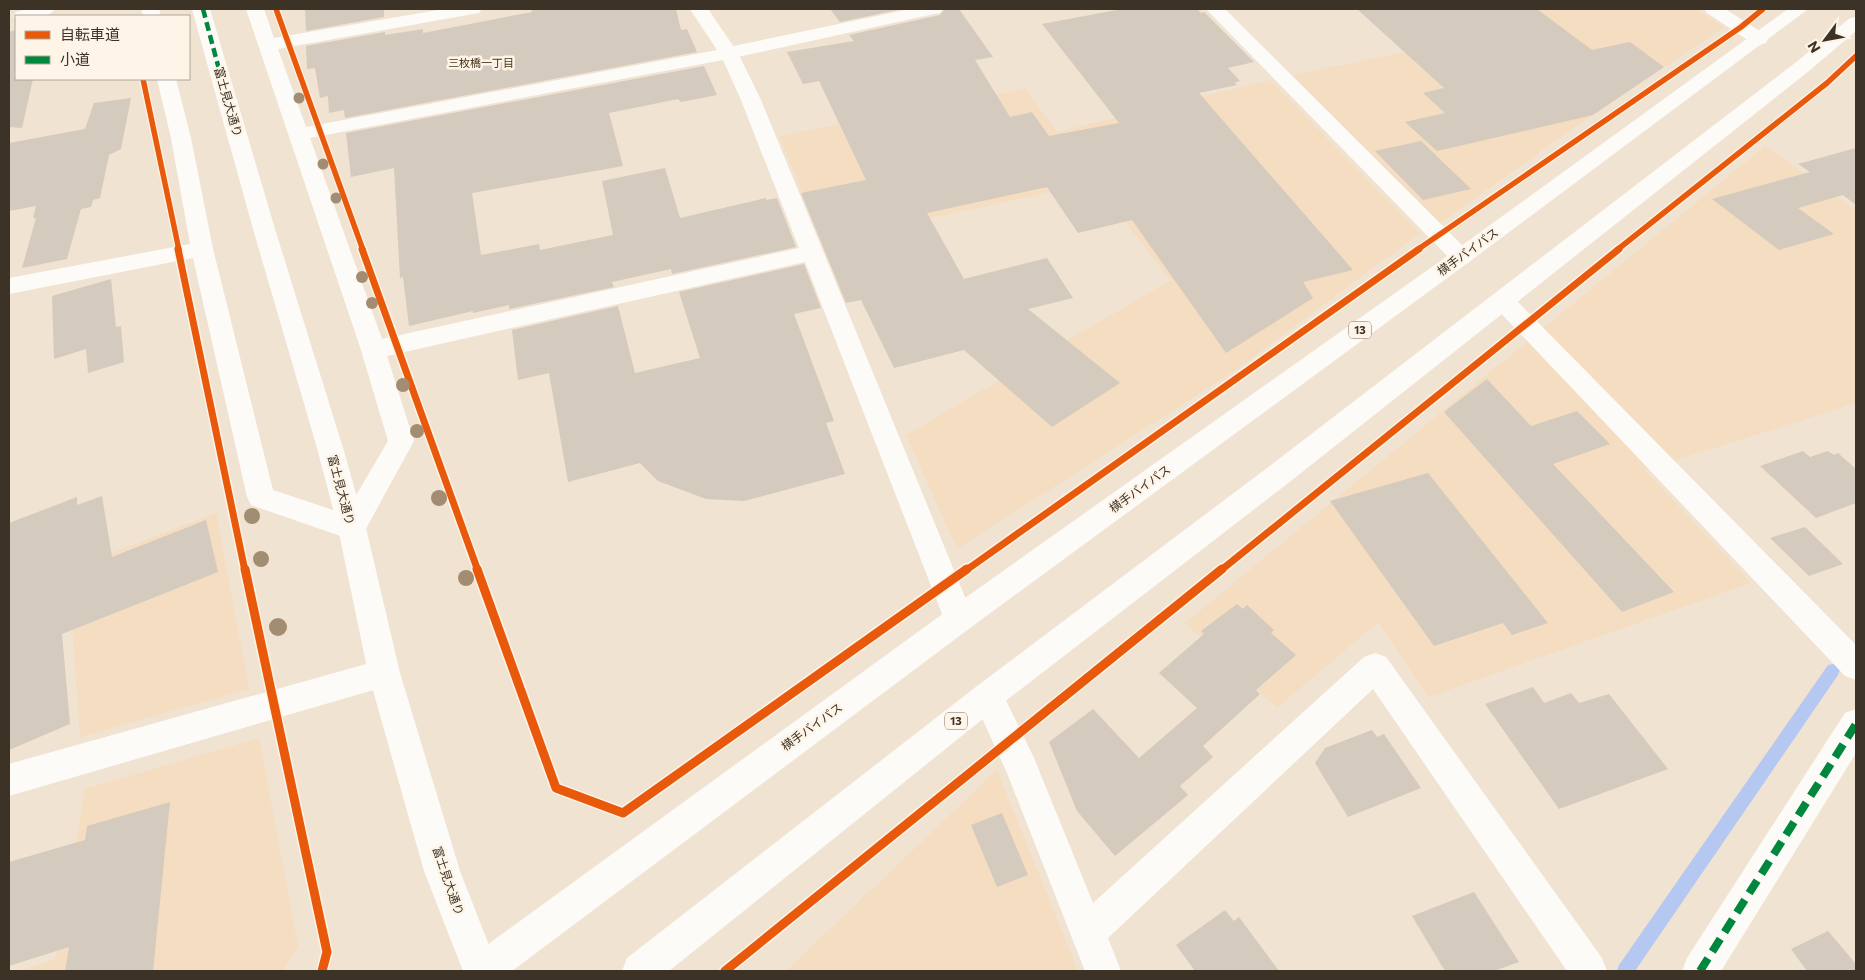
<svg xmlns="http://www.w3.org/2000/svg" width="1865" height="980" viewBox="0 0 1865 980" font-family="Commissioner,'Noto Sans JP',sans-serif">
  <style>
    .built { fill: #f4ddc1 }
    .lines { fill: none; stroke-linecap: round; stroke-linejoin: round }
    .stream { fill: #b5c8f1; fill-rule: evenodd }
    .building { fill: #d4cabd }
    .street { fill: #fdfbf8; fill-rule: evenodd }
    .secondary { fill: #fdfbf8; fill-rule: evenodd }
    .highway { fill: #fdfbf8; fill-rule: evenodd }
    .quiet-far1 { stroke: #00873e; stroke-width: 4.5; stroke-dasharray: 9 4.5; stroke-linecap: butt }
    .quiet { stroke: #00873e; stroke-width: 8; stroke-dasharray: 15 8; stroke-linecap: butt }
    .cycleway-far2-casing { stroke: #fef4e7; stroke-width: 8 }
    .cycleway-far1-casing { stroke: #fef4e7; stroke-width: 10 }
    .cycleway-casing { stroke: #fef4e7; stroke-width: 12 }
    .cycleway-far2 { stroke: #e8590c; stroke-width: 5.5 }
    .cycleway-far1 { stroke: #e8590c; stroke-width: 7 }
    .cycleway { stroke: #e8590c; stroke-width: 9 }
    .tree { fill: #a28d73 }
    .labels { text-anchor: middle; stroke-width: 5; stroke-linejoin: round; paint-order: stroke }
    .far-neighbourhood-label { font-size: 11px; fill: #49341a; stroke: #fef4e7 }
    .shield { fill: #fef4e7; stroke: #766c60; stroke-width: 1 }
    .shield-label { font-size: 11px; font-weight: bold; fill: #3c3226 }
    .street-label { font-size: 12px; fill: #3c3226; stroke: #fef4e7 }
  </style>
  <rect width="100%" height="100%" fill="#f1e3d2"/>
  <g class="built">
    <polygon points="1467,9 1696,9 1724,27 1596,112 1439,224 1293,75 1497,33"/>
    <polygon points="1270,80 1420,233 1236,370 957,549 906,435 1171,280 1094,183 823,241 779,136 1025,89 1057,132"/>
    <polygon points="1765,146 1856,210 1856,403 1645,470 1751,583 1428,697 1378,622 1277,708 1185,623"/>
    <polygon points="216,513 249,689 80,737 68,570"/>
    <polygon points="259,738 298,946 283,971 20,971 56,959 85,789"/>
    <polygon points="997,770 1078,971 786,971"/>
  </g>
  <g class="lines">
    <polygon class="stream" points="1833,664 1838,665 1840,670 1838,675 1635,971 1617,971 1619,965 1828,665"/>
  </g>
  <g class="building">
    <polygon points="305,9 384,9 384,17 306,31"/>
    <polygon points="531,9 676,9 681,30 687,29 697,52 345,118 344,110 329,113 328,96 320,98 315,68 307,69 306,46 385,32 385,35 423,29 423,33 532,12"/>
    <polygon points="830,9 902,9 840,22"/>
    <polygon points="945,9 959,9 993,57 975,60 1010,117 1032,112 1049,136 1119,123 1042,24 1122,9 1197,9 1201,13 1204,12 1254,62 1228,68 1240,81 1234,83 1237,85 1199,93 1353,270 1303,282 1313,298 1226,353 1132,220 1078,233 1047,187 927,213 964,279 1047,258 1073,298 1028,309 1120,383 1052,427 964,350 894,368 861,300 846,303 801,193 866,180 819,81 803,84 787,52 854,41 849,35 940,15"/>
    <polygon points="1357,9 1537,9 1592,50 1630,42 1664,67 1593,115 1437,151 1405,122 1445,113 1423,93 1444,88"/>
    <polygon points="16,30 16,79 33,79 22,128 9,127 9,32"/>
    <polygon points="704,66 717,95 681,102 678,99 609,113 623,166 472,193 481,255 539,244 540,250 613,235 602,181 665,168 680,218 766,198 766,200 777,198 796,247 672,274 671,269 612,282 614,287 509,309 509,305 473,313 473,311 409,326 403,277 400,278 394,168 351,177 346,133"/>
    <polygon points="131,98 121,149 109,155 100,198 93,200 91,207 81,209 67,259 22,268 36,218 33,218 36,206 9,211 9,143 85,129 94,103"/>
    <polygon points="1421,141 1471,189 1423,200 1375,151"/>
    <polygon points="1856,148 1856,205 1843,195 1798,208 1834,234 1779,250 1712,199 1810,172 1798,164"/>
    <polygon points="804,264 821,308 794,314 834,421 826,423 845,474 744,501 706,499 658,481 640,463 568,482 549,373 518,380 512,330 618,306 635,373 700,358 679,292"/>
    <polygon points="111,279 116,327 121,326 124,362 88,373 86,349 54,359 52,296"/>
    <polygon points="1487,379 1531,426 1577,411 1610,444 1553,464 1674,592 1622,612 1444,412"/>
    <polygon points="1803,451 1810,457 1828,451 1834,455 1838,453 1856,469 1856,503 1816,518 1760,466"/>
    <polygon points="1428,473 1548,623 1512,635 1503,623 1434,646 1330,501"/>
    <polygon points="102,496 112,557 206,520 218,572 62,634 70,724 9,750 9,523 77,497 77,505"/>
    <polygon points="1805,527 1843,564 1809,576 1770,538"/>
    <polygon points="1237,604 1243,609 1247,605 1274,630 1271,633 1296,655 1256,690 1260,694 1203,746 1213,757 1180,786 1188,795 1115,856 1077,811 1049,742 1093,709 1139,758 1197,708 1159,673 1204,634 1201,631"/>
    <polygon points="1533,687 1544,703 1571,693 1579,703 1609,694 1668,769 1559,809 1485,704"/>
    <polygon points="1372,730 1377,737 1384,734 1421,788 1348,817 1315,763 1325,748"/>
    <polygon points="170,802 153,971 65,971 69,947 9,966 9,862 85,840 87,826"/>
    <polygon points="1002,813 1028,875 997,887 971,825"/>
    <polygon points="1474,892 1519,962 1494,971 1445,971 1412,916"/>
    <polygon points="1225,910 1234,921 1239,917 1279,971 1195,971 1176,945"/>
    <polygon points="1828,931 1856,964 1856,971 1807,971 1791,949"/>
  </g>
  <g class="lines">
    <g class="street">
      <path d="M27,9H55C48,20 28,16 16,16V20L13,16L16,12Z"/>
      <polygon points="141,9 159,9 161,16 143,16"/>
      <path d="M246,9H264L274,38L444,9H482L479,13L473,14L278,49L306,127L717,50L690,9H708L738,53L761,100L974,619L970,628L959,632L948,628L944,619L805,262L387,356L414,441L362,536L352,540L251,505L247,497L193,258L9,294V278L190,244L171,138L157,79H176L191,138L213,249L273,490L345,514L388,441L361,350ZM723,60L741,100L799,248L382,339L310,138Z"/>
      <polygon points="1206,9 1225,9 1469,252 1472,257 1469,262 1461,265 1453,262"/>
      <polygon points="1704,9 1725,9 1766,35 1768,39 1766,43 1759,45 1752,43 1707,13"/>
      <polygon points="1502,292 1510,294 1856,645 1856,680 1845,676 1494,306 1490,300 1494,294"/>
      <polygon points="1375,653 1386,657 1602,958 1607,971 1567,971 1373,689 1108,938 1121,971 1085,971 1007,773 972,696 977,686 988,681 999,686 1034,758 1093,903 1364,657"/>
      <polygon points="384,659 395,663 400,673 395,683 384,687 9,796 9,764"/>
      <polygon points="1856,709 1856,753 1721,971 1682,971 1687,958 1845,713"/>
    </g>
    <g class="secondary">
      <polygon points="192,9 210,9 275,229 343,448 366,528 400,673 460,871 499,971 463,971 424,871 368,673 338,528 317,448 253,229"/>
      <polygon points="910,9 943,9 940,13 934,14 729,59 722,57 720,53 722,49 729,47"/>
    </g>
    <g class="highway">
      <polygon points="1788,9 1808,9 1469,262 970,628 512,971 464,971 469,958 948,610 1453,252"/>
      <polygon points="1856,17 1856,31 1809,71 1287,484 999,706 669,971 622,971 627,958 977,686 1267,468 1795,63 1850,18"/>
    </g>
    <polyline class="quiet-far1" points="203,9 234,126"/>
    <polyline class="quiet" points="1700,971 1856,724"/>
    <defs>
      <g id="cycleway-far2">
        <polyline points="276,9 363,250"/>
        <polyline points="143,79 179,250"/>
        <polyline points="1417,250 1741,27 1763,9"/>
        <polyline points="1617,250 1827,83 1856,56"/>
      </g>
      <g id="cycleway-far1">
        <polyline points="178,249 245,571"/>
        <polyline points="362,249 478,571"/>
        <polyline points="965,571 1419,249"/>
        <polyline points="1220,571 1619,249"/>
      </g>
      <g id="cycleway">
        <polyline points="245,569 327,952 322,971"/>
        <polyline points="477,569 556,788 623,813 967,569"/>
        <polyline points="725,971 1222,569"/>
      </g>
    </defs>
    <use href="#cycleway-far2" class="cycleway-far2-casing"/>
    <use href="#cycleway-far1" class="cycleway-far1-casing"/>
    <use href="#cycleway" class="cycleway-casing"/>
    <use href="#cycleway-far2" class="cycleway-far2"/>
    <use href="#cycleway-far1" class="cycleway-far1"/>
    <use href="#cycleway" class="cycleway"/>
  </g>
  <g class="tree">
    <circle cx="299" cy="98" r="5.5"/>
    <circle cx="323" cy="164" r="5.5"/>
    <circle cx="336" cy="198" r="5.5"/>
    <circle cx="362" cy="277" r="6"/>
    <circle cx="372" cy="303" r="6"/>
    <circle cx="403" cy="385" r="7"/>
    <circle cx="417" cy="431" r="7"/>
    <circle cx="439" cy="498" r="8"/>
    <circle cx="252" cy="516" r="8"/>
    <circle cx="261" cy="559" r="8"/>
    <circle cx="466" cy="578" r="8"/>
    <circle cx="278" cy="627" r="9"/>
  </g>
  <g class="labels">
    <g class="far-neighbourhood-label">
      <text x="481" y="67">三枚橋一丁目</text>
    </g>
    <g class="shield">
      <rect x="1349" y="321.5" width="22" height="17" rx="4"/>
      <rect x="945" y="712.5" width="22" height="17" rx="4"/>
    </g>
    <g class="shield-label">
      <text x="1360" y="334">13</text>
      <text x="956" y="725">13</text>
    </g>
    <g class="street-label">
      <text transform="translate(228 102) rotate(74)" y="4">富士見大通り</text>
      <text transform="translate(1468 252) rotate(-36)" y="4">横手バイパス</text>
      <text transform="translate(1140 489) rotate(-36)" y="4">横手バイパス</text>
      <text transform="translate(341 490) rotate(75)" y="4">富士見大通り</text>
      <text transform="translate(812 727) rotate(-36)" y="4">横手バイパス</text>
      <text transform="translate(448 881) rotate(71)" y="4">富士見大通り</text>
    </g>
  </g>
  <rect width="1865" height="980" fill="none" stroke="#3c3226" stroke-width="20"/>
  <rect x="15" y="15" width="175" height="65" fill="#fef4e7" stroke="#b0a69a"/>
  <rect x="25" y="31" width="25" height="8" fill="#e8590c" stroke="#b0a69a"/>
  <text x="60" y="40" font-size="15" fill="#3c3226">自転車道</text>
  <rect x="25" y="56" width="25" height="8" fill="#00873e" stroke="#b0a69a"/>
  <text x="60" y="65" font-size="15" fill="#3c3226">小道</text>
  <g transform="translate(1825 40) rotate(238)" stroke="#fef4e7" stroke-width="4" paint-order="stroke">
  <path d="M0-4L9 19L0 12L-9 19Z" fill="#3c3226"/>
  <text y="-8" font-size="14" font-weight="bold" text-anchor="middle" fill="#3c3226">N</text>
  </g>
</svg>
